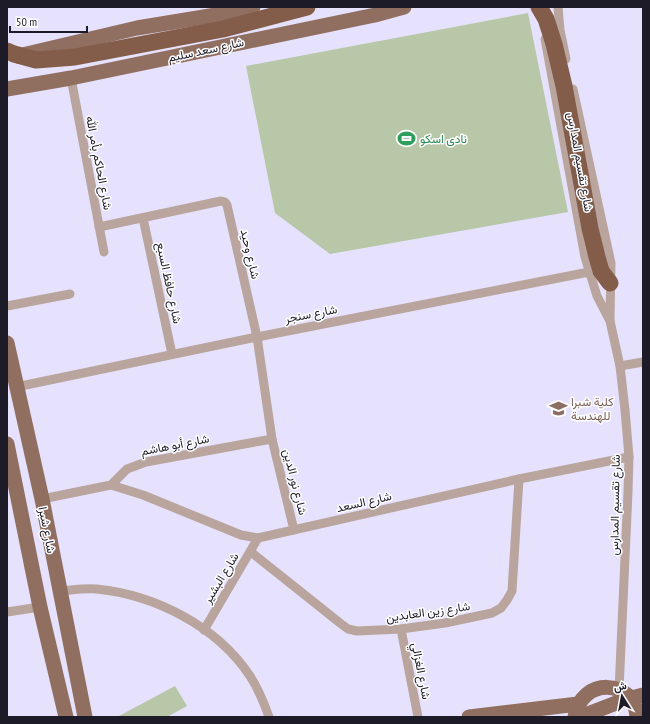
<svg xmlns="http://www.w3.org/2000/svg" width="650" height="724" viewBox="0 0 650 724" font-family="'PT Sans Narrow',Vazirmatn,sans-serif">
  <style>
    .green { fill: #b8c7a8 }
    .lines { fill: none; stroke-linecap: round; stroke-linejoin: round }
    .minor { stroke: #b9a59d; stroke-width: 9 }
    .primary { stroke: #916f60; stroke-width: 15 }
    .motorway { stroke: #835c4a; stroke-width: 17 }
    .labels { text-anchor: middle; stroke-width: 3; stroke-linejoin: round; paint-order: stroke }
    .street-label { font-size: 12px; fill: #1e1b28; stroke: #fff }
    .leisure-label { font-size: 12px; fill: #27864d; stroke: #fff; text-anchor: start }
    .education-label { font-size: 12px; fill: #785e54; stroke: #fff; text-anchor: start }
  </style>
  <rect width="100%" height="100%" fill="#e6e2fe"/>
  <g class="green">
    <polygon points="528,13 568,212 330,254 275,213 246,66"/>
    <polygon points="175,686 187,706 167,717 117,717"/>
  </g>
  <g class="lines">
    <g class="minor">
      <polyline points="558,7 560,30 566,59"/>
      <polyline points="545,39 585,257 597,296 610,321 620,366 625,410 629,457 628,492 619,690"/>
      <polyline points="71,78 104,252"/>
      <polyline points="573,89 611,263 610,320"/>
      <polyline points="143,218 172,354"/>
      <polyline points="99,227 221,201 225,202 227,205 257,337 272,439 294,530"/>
      <polyline points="7,306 70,294"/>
      <polyline points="620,366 643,362"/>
      <polyline points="16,387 257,337 589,272 593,274"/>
      <polyline points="111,485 143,495 241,535 258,538 519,479 629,457"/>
      <polyline points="42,499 111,485 127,469 146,462 272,439"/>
      <polyline points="251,552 340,623 348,629 357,631 401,629 445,623 492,613 501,608 507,600 512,591 519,479"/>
      <path d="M60,591C72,590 85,588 97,589C155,595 217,626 250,676C258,688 264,703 269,717"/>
      <polyline points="7,612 40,607"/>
      <polyline points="401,629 418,717"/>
      <polyline points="204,630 258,538"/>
    </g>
    <g class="primary">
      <polyline points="18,56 137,28 222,14 253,7"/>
      <polyline points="7,89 71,78 375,15 404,7"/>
      <polyline points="7,343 42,499 85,717"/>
      <polyline points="7,444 40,607 66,717"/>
      <polyline points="469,717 578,704"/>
      <path d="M575,717C580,677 635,678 637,717"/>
      <polyline points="580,717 624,700 643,695"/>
    </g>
    <g class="motorway">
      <polyline points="539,7 546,19 554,44 564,86 590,228 597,257 601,271 610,283"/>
      <polyline points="7,51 14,54 36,60 75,57 223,29 307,7"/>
    </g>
  </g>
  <defs>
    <symbol id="stadium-bare" viewBox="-9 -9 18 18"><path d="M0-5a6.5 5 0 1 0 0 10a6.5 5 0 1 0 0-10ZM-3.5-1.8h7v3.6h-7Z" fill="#2e9e5b" stroke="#fff" stroke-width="2.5" paint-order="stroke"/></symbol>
    <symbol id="university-bare" viewBox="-9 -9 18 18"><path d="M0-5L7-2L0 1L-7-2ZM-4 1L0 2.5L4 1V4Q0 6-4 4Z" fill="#8d6e63" stroke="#fff" stroke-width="2.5" paint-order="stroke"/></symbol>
  </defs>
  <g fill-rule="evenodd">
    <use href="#stadium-bare" x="394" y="126" width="25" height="25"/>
    <use href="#university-bare" x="546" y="396" width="25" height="25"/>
  </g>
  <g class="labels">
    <g class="street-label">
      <text transform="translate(206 50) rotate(-12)" y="4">شارع سعد سليم</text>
      <text transform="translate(580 162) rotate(80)" y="4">شارع تقسيم المدارس</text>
      <text transform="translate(99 163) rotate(79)" y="4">شارع الحاكم بأمر الله</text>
      <text transform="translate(250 254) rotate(77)" y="4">شارع وحيد</text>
      <text transform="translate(169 283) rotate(78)" y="4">شارع حافظ السبع</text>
      <text transform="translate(311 314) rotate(-11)" y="4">شارع سنجر</text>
      <text transform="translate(175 445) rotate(-11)" y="4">شارع أبو هاشم</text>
      <text transform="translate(295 482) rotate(76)" y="4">شارع نور الدين</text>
      <text transform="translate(364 502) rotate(-13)" y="4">شارع السعد</text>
      <text transform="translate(615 505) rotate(-89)" y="4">شارع تقسيم المدارس</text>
      <text transform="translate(47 530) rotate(79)" y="4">شارع شبرا</text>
      <text transform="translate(221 578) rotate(-59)" y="4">شارع البشير</text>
      <text transform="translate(428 612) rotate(-8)" y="4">شارع زين العابدين</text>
      <text transform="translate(421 671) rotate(79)" y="4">شارع الغزالي</text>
    </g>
    <g class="leisure-label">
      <text x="420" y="143">نادى اسكو</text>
    </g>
    <g class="education-label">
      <text x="571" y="406">كلية شبرا<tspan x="571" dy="14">للهندسة</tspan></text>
    </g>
  </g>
  <rect width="650" height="724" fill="none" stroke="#1e1b28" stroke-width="16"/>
  <g transform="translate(622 696) rotate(349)" stroke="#ffffff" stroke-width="3" paint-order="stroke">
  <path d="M0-3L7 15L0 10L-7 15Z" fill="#1e1b28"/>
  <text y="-6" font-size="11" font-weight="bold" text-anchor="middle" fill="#1e1b28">ش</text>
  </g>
  <path d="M10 26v6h77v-6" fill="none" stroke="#1e1b28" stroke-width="2"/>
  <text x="16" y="26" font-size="12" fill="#1e1b28" stroke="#ffffff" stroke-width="3" paint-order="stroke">50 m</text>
</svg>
